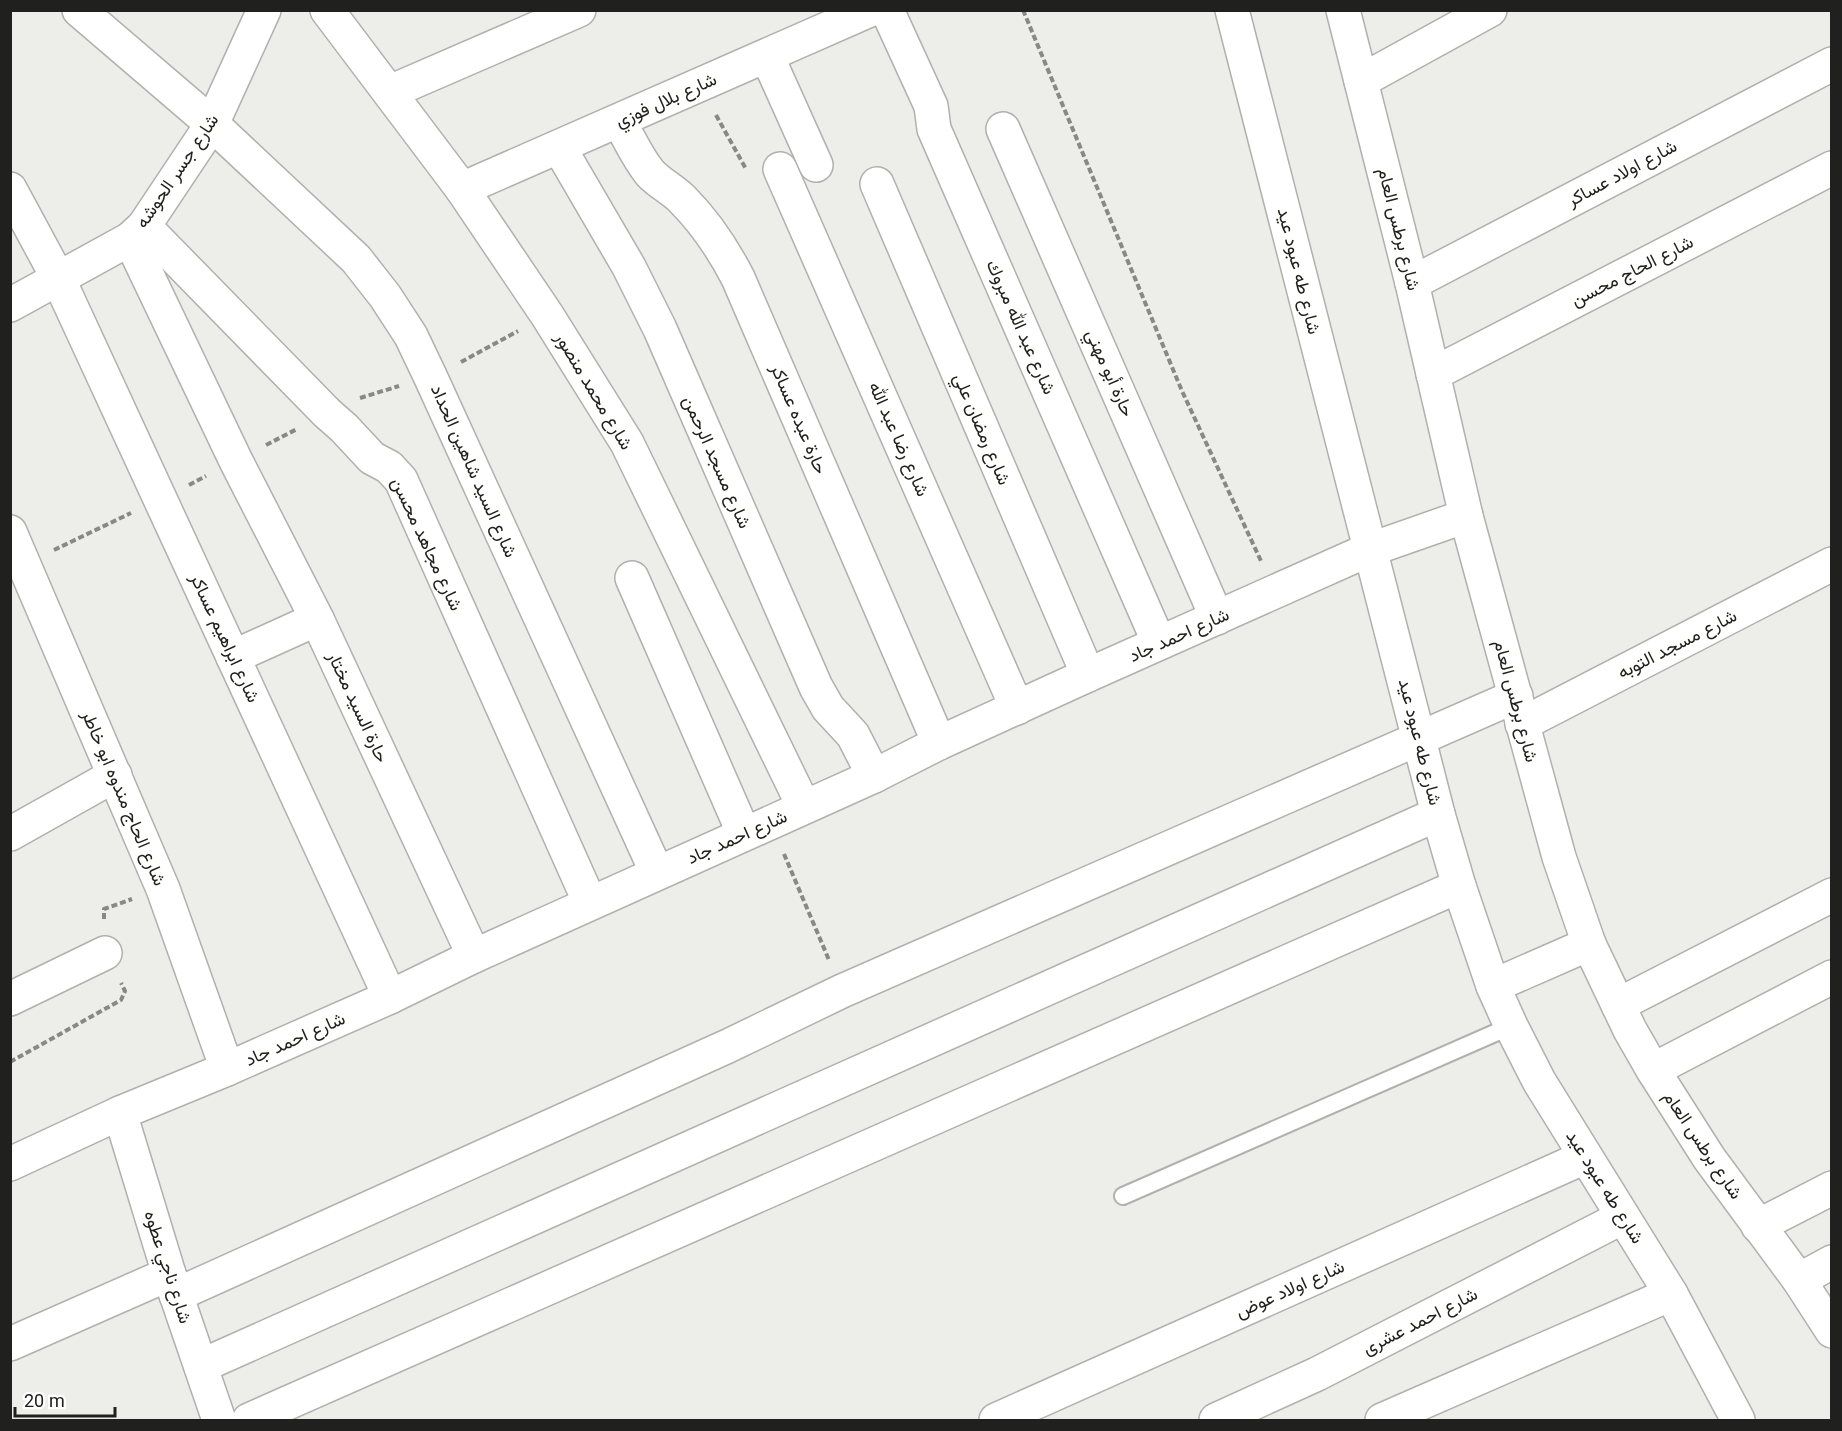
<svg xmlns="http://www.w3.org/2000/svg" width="1842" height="1431" viewBox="0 0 1842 1431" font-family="Georgia,Vazirmatn,serif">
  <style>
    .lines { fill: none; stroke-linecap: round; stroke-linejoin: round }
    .service-casing { stroke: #b0b1ad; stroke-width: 20 }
    .minor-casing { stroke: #b0b1ad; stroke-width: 36 }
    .tertiary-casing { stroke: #b0b1ad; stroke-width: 36 }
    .path { stroke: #888886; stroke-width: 4; stroke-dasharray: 6 3; stroke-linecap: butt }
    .service { stroke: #fff; stroke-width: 16 }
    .minor { stroke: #fff; stroke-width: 33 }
    .tertiary { stroke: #fff; stroke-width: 33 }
    .labels { text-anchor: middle; stroke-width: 4.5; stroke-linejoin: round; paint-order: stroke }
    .street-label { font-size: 18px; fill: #20201f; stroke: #fffffe }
  </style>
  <rect width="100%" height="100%" fill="#edede9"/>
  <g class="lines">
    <defs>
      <polyline id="service" points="1123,1196 1511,1026"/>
      <g id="minor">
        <polyline points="79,10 212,124 356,259 385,296 411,336 431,378 657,873"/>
        <polyline points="327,10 462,189 547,315 627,443 804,807"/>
        <polyline points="887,10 931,106 934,129 1159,643"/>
        <polyline points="1232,10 1438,814 1459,886 1493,986 1511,1026 1539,1081 1671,1294 1738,1420"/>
        <polyline points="767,56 816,165"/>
        <polyline points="1361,81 1490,10"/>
        <polyline points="390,92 579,10"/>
        <path d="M619,121C629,138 637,157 650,173C659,183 672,189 682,199C705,222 723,249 738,278L939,743"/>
        <polyline points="1003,129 1217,618"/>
        <polyline points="559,147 629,267 660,329 816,687 828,708 853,735 874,776"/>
        <polyline points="780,169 1017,708"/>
        <polyline points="877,184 1088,675"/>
        <polyline points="10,189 59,280 390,997"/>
        <polyline points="462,189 870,10"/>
        <polyline points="144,226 327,413 344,428 372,458 389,467 401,480 590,903"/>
        <polyline points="130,239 236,461 317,619 474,956"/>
        <polyline points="1412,283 1832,64"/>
        <polyline points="10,305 130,239 144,226 212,124 264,10"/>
        <polyline points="1433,374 1832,168"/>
        <polyline points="10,532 163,889 227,1069"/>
        <polyline points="632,578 744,834"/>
        <polyline points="233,657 317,619"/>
        <polyline points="1522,724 1832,564"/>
        <polyline points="10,834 115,775"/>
        <polyline points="1493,986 1589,944"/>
        <polyline points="10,999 105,953"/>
        <polyline points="1618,1005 1832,895"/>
        <polyline points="1653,1070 1832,977"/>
        <polyline points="120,1113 169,1274 219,1420"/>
        <polyline points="10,1164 120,1113 227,1069 390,997 474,956 874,776 939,743 1088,675 1366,551 1466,516"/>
        <polyline points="1758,1226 1832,1188"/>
        <polyline points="1799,1280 1832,1262"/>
        <polyline points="176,1295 728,1046 842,991 1516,696"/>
        <polyline points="10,1344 169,1274"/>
        <polyline points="201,1366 1438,814"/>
        <polyline points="249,1420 1459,886"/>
        <polyline points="996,1420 1585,1157"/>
        <polyline points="1216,1420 1317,1374 1623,1217"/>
        <polyline points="1382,1420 1671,1294"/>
      </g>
      <polyline id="tertiary" points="1343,10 1412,283 1466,516 1559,857 1589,944 1630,1030 1653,1070 1709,1158 1799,1280 1832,1331"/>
    </defs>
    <use href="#service" class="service-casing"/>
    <use href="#minor" class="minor-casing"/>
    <use href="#tertiary" class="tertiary-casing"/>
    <g class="path">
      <polyline points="1023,10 1182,391 1261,561"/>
      <polyline points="716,115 746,169"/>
      <polyline points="461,362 518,331"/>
      <polyline points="360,398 399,386"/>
      <polyline points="266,445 297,429"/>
      <polyline points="189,485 206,476"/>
      <polyline points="54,550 131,513"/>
      <polyline points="784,854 829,960"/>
      <polyline points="104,919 104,909 132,899"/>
      <polyline points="10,1062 121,1000 125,991 121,983"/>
    </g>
    <use href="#service" class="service"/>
    <use href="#minor" class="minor"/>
    <use href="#tertiary" class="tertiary"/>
  </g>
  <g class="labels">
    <g class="street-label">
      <text transform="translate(666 100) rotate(-24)" y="6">شارع بلال فوزي</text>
      <text transform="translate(177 171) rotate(-56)" y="6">شارع جسر الحوشه</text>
      <text transform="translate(1622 173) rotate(-28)" y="6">شارع اولاد عساكر</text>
      <text transform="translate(1399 229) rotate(76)" y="6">شارع برطس العام</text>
      <text transform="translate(1299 271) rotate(76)" y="6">شارع طه عبود عيد</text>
      <text transform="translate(1632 271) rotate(-27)" y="6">شارع الحاج محسن</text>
      <text transform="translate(1021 327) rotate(66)" y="6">شارع عبد الله مبروك</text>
      <text transform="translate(1110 373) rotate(66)" y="6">حارة أبو مهني</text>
      <text transform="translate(594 391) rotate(59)" y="6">شارع محمد منصور</text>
      <text transform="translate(799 419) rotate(67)" y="6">حارة عبده عساكر</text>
      <text transform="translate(982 429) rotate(67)" y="6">شارع رمضان علي</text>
      <text transform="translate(899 439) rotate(66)" y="6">شارع رضا عبد الله</text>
      <text transform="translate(717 462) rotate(66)" y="6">شارع مسجد الرحمن</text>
      <text transform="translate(474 471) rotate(66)" y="6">شارع السيد شاهين الحداد</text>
      <text transform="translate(427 544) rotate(65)" y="6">شارع مجاهد محسن</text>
      <text transform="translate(1179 635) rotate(-24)" y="6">شارع احمد جاد</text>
      <text transform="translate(225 638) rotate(65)" y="6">شارع ابراهيم عساكر</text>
      <text transform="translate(1677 644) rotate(-27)" y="6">شارع مسجد التوبه</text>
      <text transform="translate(1516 701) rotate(75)" y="6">شارع برطس العام</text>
      <text transform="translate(358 707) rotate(65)" y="6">حارة السيد مختار</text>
      <text transform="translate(1420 742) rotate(76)" y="6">شارع طه عبود عيد</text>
      <text transform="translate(124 798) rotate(67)" y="6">شارع الحاج مندوه ابو خاطر</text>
      <text transform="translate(737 837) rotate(-24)" y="6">شارع احمد جاد</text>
      <text transform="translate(295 1039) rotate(-24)" y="6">شارع احمد جاد</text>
      <text transform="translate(1703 1145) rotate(56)" y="6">شارع برطس العام</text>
      <text transform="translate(1605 1187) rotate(58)" y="6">شارع طه عبود عيد</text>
      <text transform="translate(168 1267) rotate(72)" y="6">شارع ناجي عطوه</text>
      <text transform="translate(1290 1289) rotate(-24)" y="6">شارع اولاد عوض</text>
      <text transform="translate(1420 1321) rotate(-27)" y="6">شارع احمد عشرى</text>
    </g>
  </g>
  <rect width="1842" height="1431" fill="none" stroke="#20201f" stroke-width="24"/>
  <path d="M15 1407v9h100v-9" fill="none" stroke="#20201f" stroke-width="3"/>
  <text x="24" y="1407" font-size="18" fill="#20201f" stroke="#fffffe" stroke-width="4.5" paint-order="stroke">20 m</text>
</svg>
